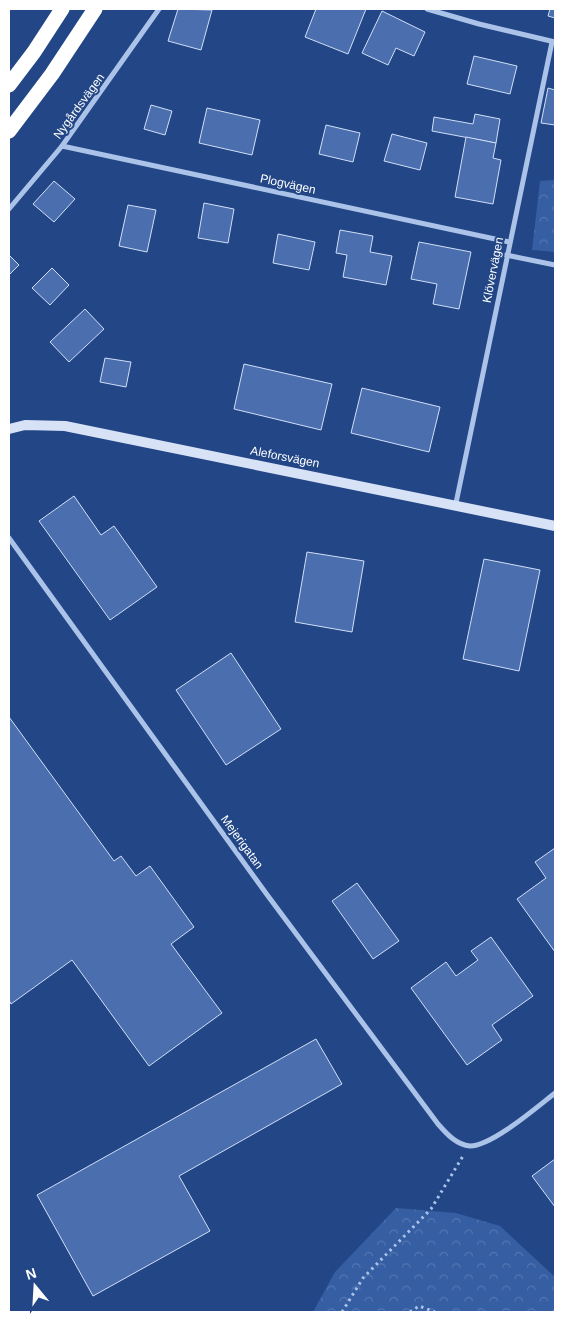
<svg xmlns="http://www.w3.org/2000/svg" width="564" height="1321" viewBox="0 0 564 1321" font-family="Arial,sans-serif">
  <style>
    .forest { fill: url(#forest-crowns) }
    .building { fill: #4b6fae; stroke: #d0dff7 }
    .lines { fill: none; stroke-linecap: round; stroke-linejoin: round }
    .path { stroke: #acc3e9; stroke-width: 3; stroke-dasharray: 2.5 4; stroke-linecap: butt }
    .street { stroke: #acc3e9; stroke-width: 5 }
    .secondary { stroke: #d7e2f7; stroke-width: 10 }
    .highway { stroke: #fff; stroke-width: 15 }
    .labels { text-anchor: middle; stroke-width: 4; stroke-linejoin: round; paint-order: stroke }
    .street-label { font-size: 12px; fill: #fff; stroke: #224686 }
  </style>
  <defs>
    <pattern id="forest-crowns" width="20" height="18" patternUnits="userSpaceOnUse" patternTransform="scale(1.25)"><rect width="20" height="18" fill="#365ea3"/><path d="M2 6a3 3 0 1 1 6 0M12 15a3 3 0 1 1 6 0" fill="none" stroke="#5476b1"/></pattern>
  </defs>
  <rect width="100%" height="100%" fill="#224686"/>
  <g class="forest">
    <polygon points="555,180 555,252 532,250 540,181"/>
    <polygon points="396,1208 456,1213 500,1226 555,1277 555,1312 313,1312 335,1272"/>
  </g>
  <g class="building">
    <polygon points="178,9 212,10 201,50 168,41"/>
    <polygon points="316,9 366,9 348,54 305,37"/>
    <polygon points="550,9 555,9 555,18 548,16"/>
    <polygon points="382,11 425,32 414,56 396,48 388,65 362,53"/>
    <polygon points="474,56 517,66 510,94 467,84"/>
    <polygon points="548,88 555,90 555,125 541,123"/>
    <polygon points="151,105 172,111 165,135 144,129"/>
    <polygon points="207,108 260,120 252,155 199,143"/>
    <polygon points="475,114 500,119 496,143 432,131 434,117 473,124"/>
    <polygon points="326,125 360,133 353,162 319,154"/>
    <polygon points="392,134 427,143 420,170 384,161"/>
    <polygon points="466,137 496,143 493,158 501,160 493,204 455,197"/>
    <polygon points="54,181 75,199 54,222 33,204"/>
    <polygon points="204,203 234,209 228,243 198,238"/>
    <polygon points="128,205 156,210 147,252 119,246"/>
    <polygon points="340,230 373,236 370,252 392,256 386,285 343,277 347,255 336,253"/>
    <polygon points="278,234 315,242 309,270 273,263"/>
    <polygon points="419,242 471,252 459,309 433,304 437,284 411,279"/>
    <polygon points="9,255 19,265 9,275"/>
    <polygon points="52,268 69,285 50,305 32,288"/>
    <polygon points="85,309 104,329 69,362 50,342"/>
    <polygon points="105,358 131,362 126,387 100,382"/>
    <polygon points="244,364 332,384 321,430 234,409"/>
    <polygon points="362,388 440,407 429,452 351,433"/>
    <polygon points="74,496 101,535 114,526 157,587 110,620 39,521"/>
    <polygon points="307,552 364,561 352,632 295,622"/>
    <polygon points="484,559 540,570 519,671 463,659"/>
    <polygon points="231,653 281,729 226,765 176,690"/>
    <polygon points="9,717 114,861 121,856 136,876 150,866 194,927 171,944 222,1013 149,1066 72,960 11,1004 9,1000"/>
    <polygon points="555,848 555,952 517,899 546,878 535,862"/>
    <polygon points="357,883 399,941 373,959 332,901"/>
    <polygon points="491,937 533,996 492,1025 502,1040 467,1065 411,988 446,962 456,976 478,960 471,951"/>
    <polygon points="316,1039 342,1084 179,1176 210,1231 93,1296 37,1195"/>
    <polygon points="555,1159 555,1207 532,1176"/>
  </g>
  <g class="lines">
    <g class="path">
      <polyline points="342,1312 363,1278 431,1209 463,1156"/>
      <polyline points="410,1312 419,1306 435,1312"/>
    </g>
    <g class="street">
      <polyline points="427,9 479,24 555,42"/>
      <polyline points="62,146 509,242"/>
      <polyline points="9,209 62,146 159,9"/>
      <polyline points="506,255 555,265"/>
      <polyline points="456,503 552,42"/>
      <path d="M9,538L268,896L438,1124C446,1133 456,1145 470,1146C492,1146 537,1107 555,1093"/>
    </g>
    <polyline class="secondary" points="9,429 25,425 65,426 555,526"/>
    <g class="highway">
      <polyline points="9,85 34,52 62,9"/>
      <polyline points="9,131 52,74 95,9"/>
    </g>
  </g>
  <g class="labels">
    <g class="street-label">
      <text transform="translate(79 106) rotate(-54)" y="4">Nygårdsvägen</text>
      <text transform="translate(288 184) rotate(12)" y="4">Plogvägen</text>
      <text transform="translate(493 270) rotate(-79)" y="4">Klövervägen</text>
      <text transform="translate(285 457) rotate(11)" y="4">Aleforsvägen</text>
      <text transform="translate(242 842) rotate(54)" y="4">Mejerigatan</text>
    </g>
  </g>
  <rect width="564" height="1321" fill="none" stroke="#ffffff" stroke-width="20"/>
  <g transform="translate(35 1286) rotate(342)" stroke="#224686" stroke-width="4" paint-order="stroke">
  <path d="M0-4L9 19L0 12L-9 19Z" fill="#ffffff"/>
  <text y="-8" font-size="14" font-weight="bold" text-anchor="middle" fill="#ffffff">N</text>
  </g>
</svg>
